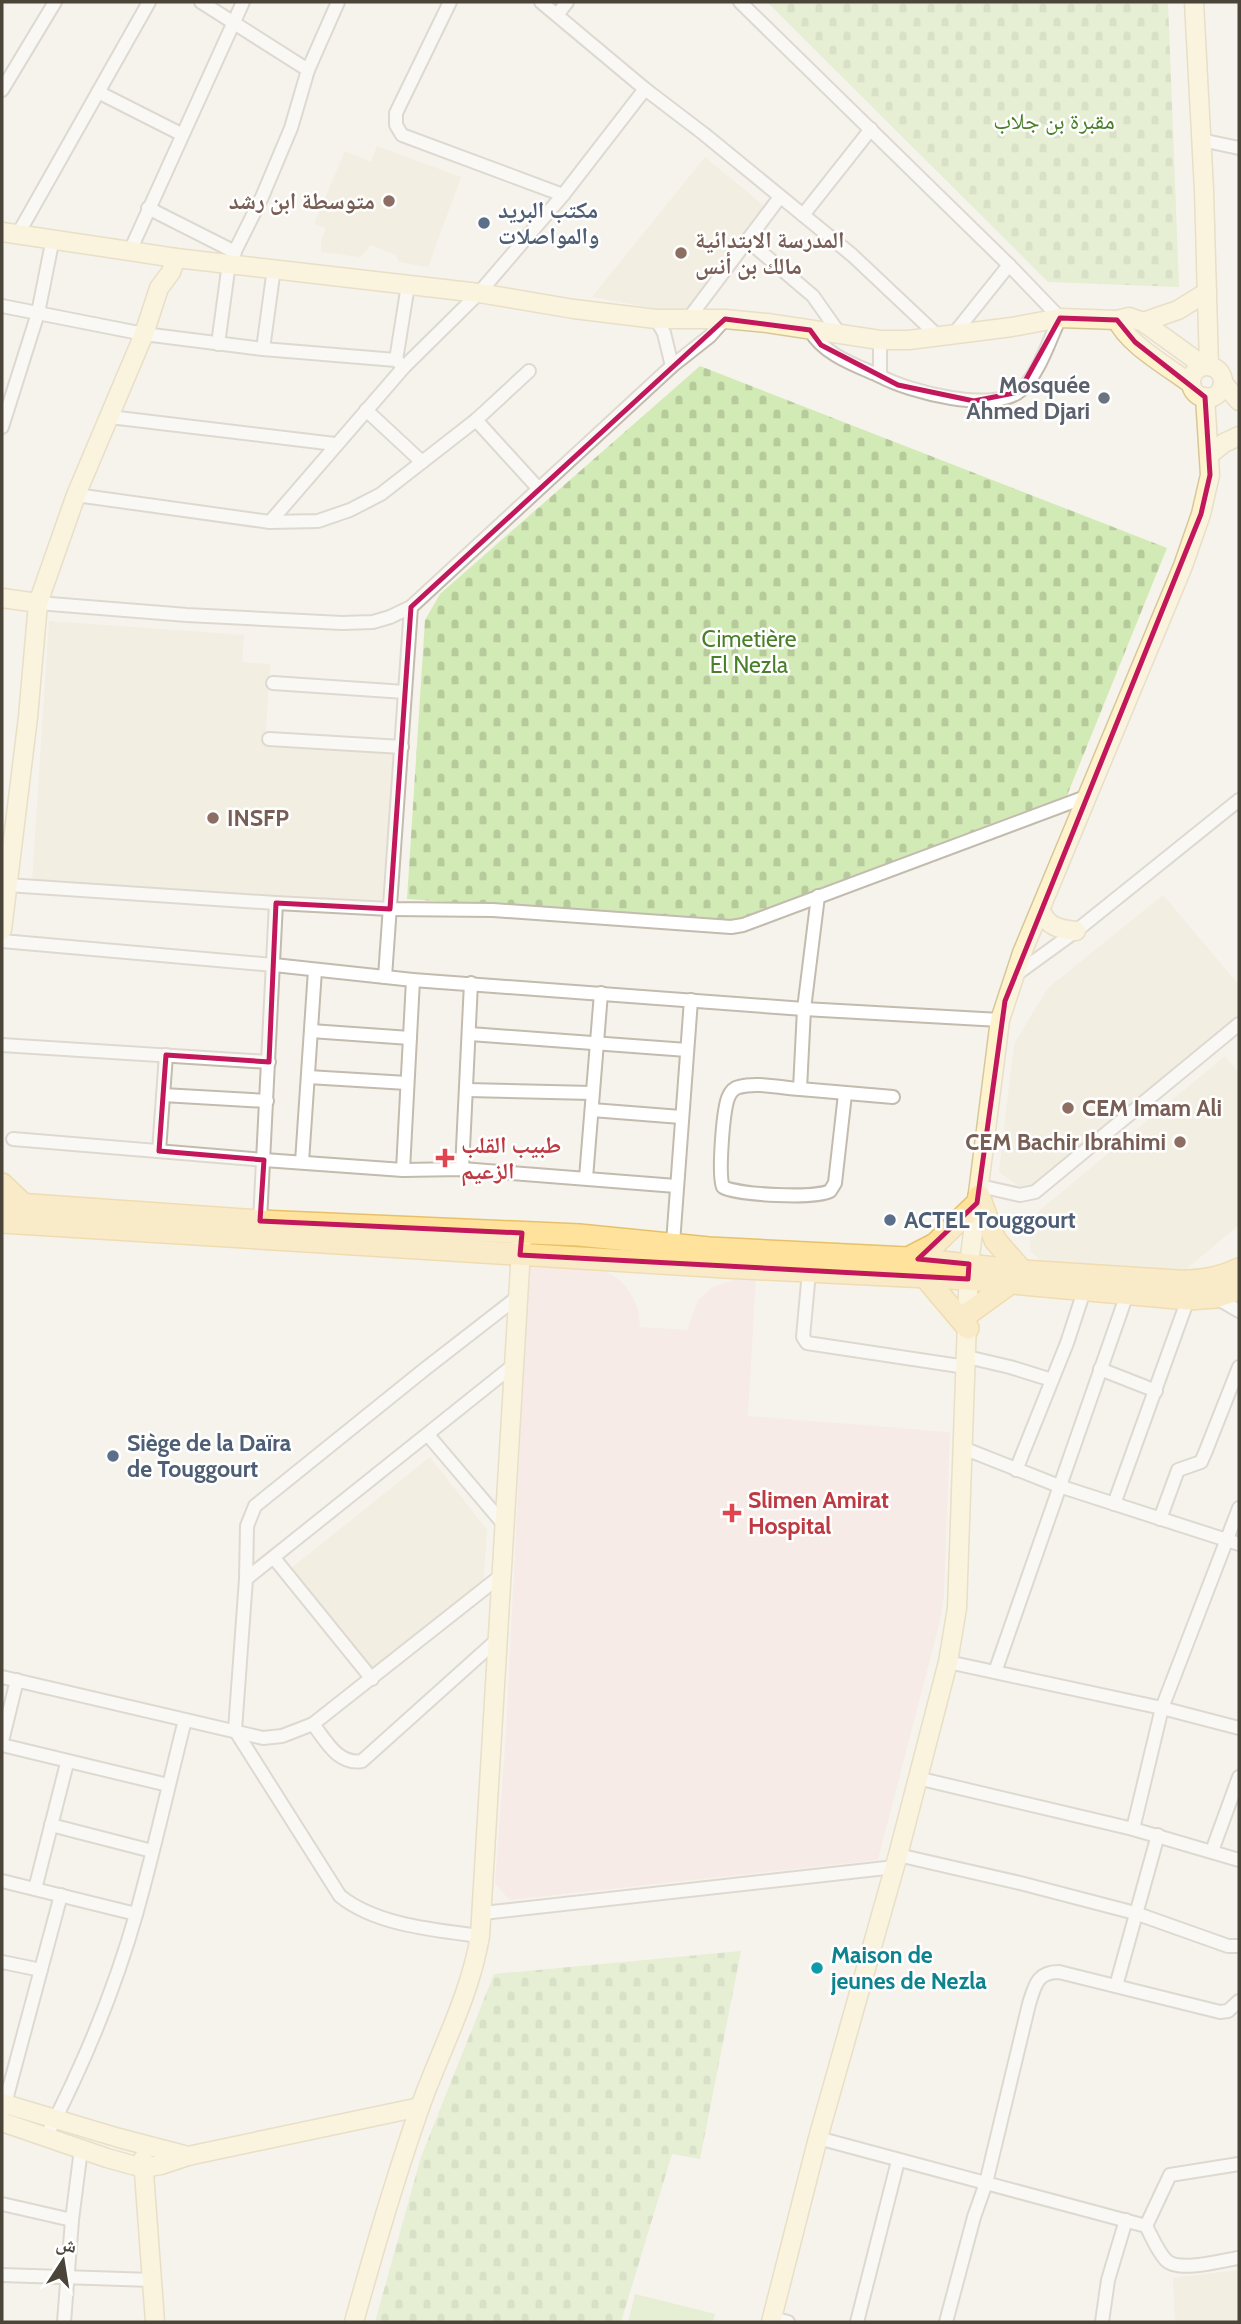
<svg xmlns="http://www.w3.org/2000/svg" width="1241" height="2324" viewBox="0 0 1241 2324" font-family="Cabin,'Noto Naskh Arabic',sans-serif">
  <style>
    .education { fill: #efe8d6 }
    .medical { fill: #f6e3e0 }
    .grass { fill: #d2eab5 }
    .cemetery { fill: url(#cemetery-stones) }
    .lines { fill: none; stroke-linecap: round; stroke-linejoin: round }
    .street-casing { stroke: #c2bbae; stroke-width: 16 }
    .secondary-casing { stroke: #d6c79b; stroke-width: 21 }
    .primary-casing { stroke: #e6c16a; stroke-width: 24 }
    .street { stroke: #fff; stroke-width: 12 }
    .secondary { stroke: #fff3cd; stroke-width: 18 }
    .primary { stroke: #ffe39c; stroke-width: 21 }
    .marked { fill: none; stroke: #c2185b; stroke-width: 5; stroke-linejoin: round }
    .education-dot { fill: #8d6e63; stroke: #fff; stroke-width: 2.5 }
    .service-dot { fill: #5c6f8a; stroke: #fff; stroke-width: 2.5 }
    .worship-dot { fill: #6b7280; stroke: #fff; stroke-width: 2.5 }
    .health-dot { fill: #e0444e; stroke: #fff; stroke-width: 2.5 }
    .culture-dot { fill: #0f9aa8; stroke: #fff; stroke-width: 2.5 }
    .labels { text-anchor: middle; stroke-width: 5; stroke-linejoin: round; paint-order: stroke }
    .park-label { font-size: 23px; fill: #4a7f2a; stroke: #fff }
    .education-label { font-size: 23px; font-weight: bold; fill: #785e54; stroke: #fff; text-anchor: start }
    .service-label { font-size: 23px; font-weight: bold; fill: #4e5e75; stroke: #fff; text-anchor: start }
    .worship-label { font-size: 23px; font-weight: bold; fill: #5b616d; stroke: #fff; text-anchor: end }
    .health-label { font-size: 23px; font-weight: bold; fill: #be3a42; stroke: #fff; text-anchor: start }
    .culture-label { font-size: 23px; font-weight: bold; fill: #0d838f; stroke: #fff; text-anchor: start }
  </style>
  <defs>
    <pattern id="cemetery-stones" width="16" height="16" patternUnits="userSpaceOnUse" patternTransform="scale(1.75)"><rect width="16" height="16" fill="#d2eab5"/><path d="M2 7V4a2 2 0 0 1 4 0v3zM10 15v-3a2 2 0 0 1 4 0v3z" fill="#b6ca9c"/></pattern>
  </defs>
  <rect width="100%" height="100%" fill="#f6f3ec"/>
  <g class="education">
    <polygon points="377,146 461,177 428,267 399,262 396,255 371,245 360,257 321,252 321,241 326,228 314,224 345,151 371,162"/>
    <polygon points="705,157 768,209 689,310 673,312 592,297"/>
    <polygon points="49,621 244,635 242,662 270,664 265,745 395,754 384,907 32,882"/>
    <polygon points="1163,895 1239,985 1239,1018 1028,1193 999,1172 1014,1044 1048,988"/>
    <polygon points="1225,1056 1239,1073 1239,1225 1179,1275 1046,1264 1041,1261 1031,1252 1030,1239 1031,1225 1039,1211"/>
    <polygon points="430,1457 487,1530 483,1586 373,1673 290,1569"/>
    <polygon points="1239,2270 1239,2322 1175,2322 1173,2278"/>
  </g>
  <polygon class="medical" points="529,1267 605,1271 619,1279 630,1292 638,1308 640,1327 687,1330 698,1300 714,1286 734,1280 756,1279 748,1416 950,1432 944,1595 941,1617 878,1860 509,1900 495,1883 506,1732"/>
  <polygon class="grass" points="635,2294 715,2314 713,2322 628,2322"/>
  <g class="cemetery">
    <polygon points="767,2 1168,2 1179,287 1048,282"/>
    <polygon points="700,366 1167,548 1066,798 733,922 407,899 425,620 440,594"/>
    <polygon points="741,1951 700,2159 672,2154 621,2322 375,2322 421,2157 494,1974"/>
  </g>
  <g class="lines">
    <defs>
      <g id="street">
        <polyline points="201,2 308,70 291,128 262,197 229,263 218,344"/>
        <polyline points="450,2 396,113 396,125 402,135 563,195"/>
        <polyline points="541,2 645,89 704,134 852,255 938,336"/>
        <path d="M740,2L1009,265L1060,318C1049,340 1040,372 1021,390C994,414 909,392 880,376V340"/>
        <polyline points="557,15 567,2"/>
        <polyline points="308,70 338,2"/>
        <polyline points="2,90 55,2"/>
        <polyline points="98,92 181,134"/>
        <polyline points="1201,140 1239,148"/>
        <polyline points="148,208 235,252"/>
        <polyline points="803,215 871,129"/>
        <polyline points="18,234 149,2"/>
        <polyline points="747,240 813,296 839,333"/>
        <polyline points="130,251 243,2"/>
        <polyline points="2,306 144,334 263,349 396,360 404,367"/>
        <polyline points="689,318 780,197"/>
        <polyline points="656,319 664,333 672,366"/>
        <path d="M810,330C824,355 855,365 880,376"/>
        <polyline points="953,335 1009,265"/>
        <polyline points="263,349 274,268"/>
        <polyline points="396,360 408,285"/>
        <polyline points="366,410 422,462"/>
        <polyline points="110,417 335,444"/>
        <polyline points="476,420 538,488"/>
        <polyline points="2,427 38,313 53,238"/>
        <polyline points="76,495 270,522 404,367 479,293 563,195 645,89"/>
        <polyline points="270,522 318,521 350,510 381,494 476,420 529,371"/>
        <polyline points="38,603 187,615 342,623 373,622 390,617 411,607 672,366 710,336 725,319"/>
        <polyline points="273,683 405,692"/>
        <polyline points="269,739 402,747"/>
        <polyline points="7,885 276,903 260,1221"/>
        <polyline points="818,896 804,1009 800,1089 893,1097"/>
        <polyline points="276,903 390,909 493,910 731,927 743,925 1088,796"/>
        <polyline points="2,941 274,965 413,980 804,1009 1000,1020"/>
        <polyline points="1014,976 1076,931 1239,800"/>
        <polyline points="385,977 411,607"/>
        <polyline points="311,1031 410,1038"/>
        <polyline points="470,1034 687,1050"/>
        <polyline points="2,1045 269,1062"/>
        <polyline points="308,1077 407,1083"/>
        <path d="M800,1089C782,1088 757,1082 739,1087C733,1088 730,1093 728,1098C723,1112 718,1175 723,1187C739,1195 814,1199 830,1191L835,1183L845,1094"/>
        <polyline points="467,1090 592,1093"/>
        <polyline points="163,1095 267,1101"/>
        <polyline points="592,1110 681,1117"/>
        <polyline points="13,1139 264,1160 403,1170 462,1169 676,1186"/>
        <polyline points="159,1151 166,1055"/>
        <polyline points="302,1162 315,970"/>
        <polyline points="462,1169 471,983"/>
        <polyline points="403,1170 413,980"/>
        <polyline points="586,1178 601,993"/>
        <polyline points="980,1186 1020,1195 1035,1192 1239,1024"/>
        <polyline points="673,1243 691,1000"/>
        <polyline points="809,1272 803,1337 807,1343 966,1367"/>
        <polyline points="1215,1297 1239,1311"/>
        <polyline points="967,1357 1010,1367 1052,1380"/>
        <polyline points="1100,1369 1156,1391"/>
        <polyline points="428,1435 506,1527"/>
        <polyline points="963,1448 1059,1486 1239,1544"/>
        <polyline points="1016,1470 1067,1343 1084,1291"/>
        <polyline points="1114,1504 1188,1299"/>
        <polyline points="1160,1519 1178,1470 1201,1462 1205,1453 1239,1367"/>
        <polyline points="274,1558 372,1679"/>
        <polyline points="246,1579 247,1526 255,1506 425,1369 519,1296"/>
        <polyline points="948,1662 1162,1708 1239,1728"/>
        <polyline points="995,1672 1127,1294"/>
        <polyline points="2,1677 263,1738 282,1736 313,1724 503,1574"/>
        <path d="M313,1724C326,1741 338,1765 362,1761L498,1639"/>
        <polyline points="2,1741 17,1680"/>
        <polyline points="2,1745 168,1785"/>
        <polyline points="917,1778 1133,1829 1239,1860"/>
        <polyline points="51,1825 152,1851"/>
        <polyline points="1133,1829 1162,1708 1239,1508"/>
        <polyline points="1212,1851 1239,1777"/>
        <polyline points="898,1855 1020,1883 1135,1913 1228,1946 1239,1946"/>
        <polyline points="2,1881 136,1914"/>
        <polyline points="35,1889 67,1763"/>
        <polyline points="483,1913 895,1867"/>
        <path d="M480,1936C434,1930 376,1925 340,1896L235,1730L246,1579L515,1364"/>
        <polyline points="2,1962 41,1970"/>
        <polyline points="1116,1986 1158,1835"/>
        <polyline points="3,2111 61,1895"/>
        <path d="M46,2137C83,2066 115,1989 137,1911C155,1847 169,1783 185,1720"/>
        <path d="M818,2138L1146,2226C1152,2237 1157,2250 1165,2259C1177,2274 1222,2260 1239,2258"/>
        <polyline points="2,2204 72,2220"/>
        <polyline points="1146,2226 1170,2175 1239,2164"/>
        <polyline points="2,2275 152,2280"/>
        <polyline points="772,2318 788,2322"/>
        <polyline points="64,2322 72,2220 81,2149"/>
        <polyline points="857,2322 898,2161"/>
        <path d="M946,2322L974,2217L986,2183L1029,2004C1035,1985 1037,1972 1059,1972L1220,2012L1228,2011L1239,2001"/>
        <polyline points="1102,2322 1108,2280 1126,2220"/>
      </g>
      <g id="secondary">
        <polyline points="1194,2 1204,190 1209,366"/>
        <polyline points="2,232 176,258 479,293 574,309 656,319 725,319 767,323 880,340 909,340 1012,327 1060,318 1117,320 1129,317 1143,322 1204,366"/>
        <path d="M1117,320C1127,344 1170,368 1191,384"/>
        <polyline points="1143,322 1178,310 1207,292"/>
        <circle cx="1207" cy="382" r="16"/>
        <polyline points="1223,383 1239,401"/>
        <polyline points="1209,455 1224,443 1239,436"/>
        <polyline points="2,598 38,603"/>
        <path d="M1041,911C1048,927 1059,929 1076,931"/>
        <polyline points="2,930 28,717 38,603 76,495 144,334 159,288 171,272 176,258"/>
        <polyline points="2,2103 119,2138 188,2156"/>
        <polyline points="2,2122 107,2158 143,2168 161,2165 188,2156 420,2107"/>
        <polyline points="143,2159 155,2322"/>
        <path d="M354,2322C374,2250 395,2178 420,2107C440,2051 470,1996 480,1936L522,1233"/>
        <polyline points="771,2322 818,2138 898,1855 948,1662 957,1608 969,1264 1000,1020 1022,953 1183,566 1201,514 1210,475 1205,397"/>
      </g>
      <g id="primary">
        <polyline points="2,1184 24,1205"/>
        <polyline points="979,1196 995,1240 1022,1271"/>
        <path d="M2,1203L260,1221L579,1235L709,1248L907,1258L1022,1271L1177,1281C1200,1282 1219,1279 1239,1269"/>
        <polyline points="2,1222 725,1267 968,1279 1188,1299 1215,1297 1239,1289"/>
        <polyline points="908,1258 935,1244 977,1203"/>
        <polyline points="925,1277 968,1328"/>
        <polyline points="969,1313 1009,1284"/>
      </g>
    </defs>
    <use href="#street" class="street-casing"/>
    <use href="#secondary" class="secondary-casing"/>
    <use href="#primary" class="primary-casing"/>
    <use href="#street" class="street"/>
    <use href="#secondary" class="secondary"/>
    <use href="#primary" class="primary"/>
  </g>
  <path d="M0 0H1241V2324H0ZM1060,318L1117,320L1135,342L1205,397L1210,475L1201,514L1005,1001L977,1203L918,1259L969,1264L968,1279L520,1255L522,1233L260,1221L264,1160L159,1151L166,1055L269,1062L276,903L390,909L411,607L725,319L810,330L821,345L898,385L974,401L1019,392Z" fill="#f6f3ec" fill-opacity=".55" fill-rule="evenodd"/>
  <path class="marked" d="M1060,318L1117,320L1135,342L1205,397L1210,475L1201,514L1005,1001L977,1203L918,1259L969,1264L968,1279L520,1255L522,1233L260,1221L264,1160L159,1151L166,1055L269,1062L276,903L390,909L411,607L725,319L810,330L821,345L898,385L974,401L1019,392Z"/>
  <g class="education-dot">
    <circle cx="389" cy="201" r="7"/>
    <circle cx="681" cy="253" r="7"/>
    <circle cx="213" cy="818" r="7"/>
    <circle cx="1068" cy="1108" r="7"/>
    <circle cx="1180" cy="1142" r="7"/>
  </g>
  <g class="service-dot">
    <circle cx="484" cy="223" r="7"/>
    <circle cx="890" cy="1220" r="7"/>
    <circle cx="113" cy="1456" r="7"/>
  </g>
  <circle class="worship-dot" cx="1104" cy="398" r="7"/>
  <g class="health-dot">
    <path d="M441.5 1147.5h7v7h7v7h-7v7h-7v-7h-7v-7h7z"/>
    <path d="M728.5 1502.5h7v7h7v7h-7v7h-7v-7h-7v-7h7z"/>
  </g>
  <circle class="culture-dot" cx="817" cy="1968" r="7"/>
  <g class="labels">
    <g class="park-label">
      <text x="1054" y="129">مقبرة بن جلاب</text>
      <text x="749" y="647">Cimetière<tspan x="749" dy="26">El Nezla</tspan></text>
    </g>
    <g class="education-label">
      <text x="375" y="209" text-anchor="end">متوسطة ابن رشد</text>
      <text x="695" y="248">المدرسة الابتدائية<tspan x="695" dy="26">مالك بن أنس</tspan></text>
      <text x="227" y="826">INSFP</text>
      <text x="1082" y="1116">CEM Imam Ali</text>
      <text x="1166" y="1150" text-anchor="end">CEM Bachir Ibrahimi</text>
    </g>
    <g class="service-label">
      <text x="498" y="218">مكتب البريد<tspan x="498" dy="26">والمواصلات</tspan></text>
      <text x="904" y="1228">ACTEL Touggourt</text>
      <text x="127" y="1451">Siège de la Daïra<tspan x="127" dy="26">de Touggourt</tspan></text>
    </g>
    <g class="worship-label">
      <text x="1090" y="393">Mosquée<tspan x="1090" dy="26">Ahmed Djari</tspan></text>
    </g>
    <g class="health-label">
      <text x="461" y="1153">طبيب القلب<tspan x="461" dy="26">الزعيم</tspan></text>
      <text x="748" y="1508">Slimen Amirat<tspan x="748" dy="26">Hospital</tspan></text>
    </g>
    <g class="culture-label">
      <text x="831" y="1963">Maison de<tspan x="831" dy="26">jeunes de Nezla</tspan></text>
    </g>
  </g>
  <rect width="1241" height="2324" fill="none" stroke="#4b4439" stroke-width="7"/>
  <g transform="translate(63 2261) rotate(12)" stroke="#ffffff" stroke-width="5" paint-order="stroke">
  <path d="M0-5L12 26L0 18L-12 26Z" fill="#4b4439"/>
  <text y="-10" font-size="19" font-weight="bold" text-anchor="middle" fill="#4b4439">ش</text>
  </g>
</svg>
